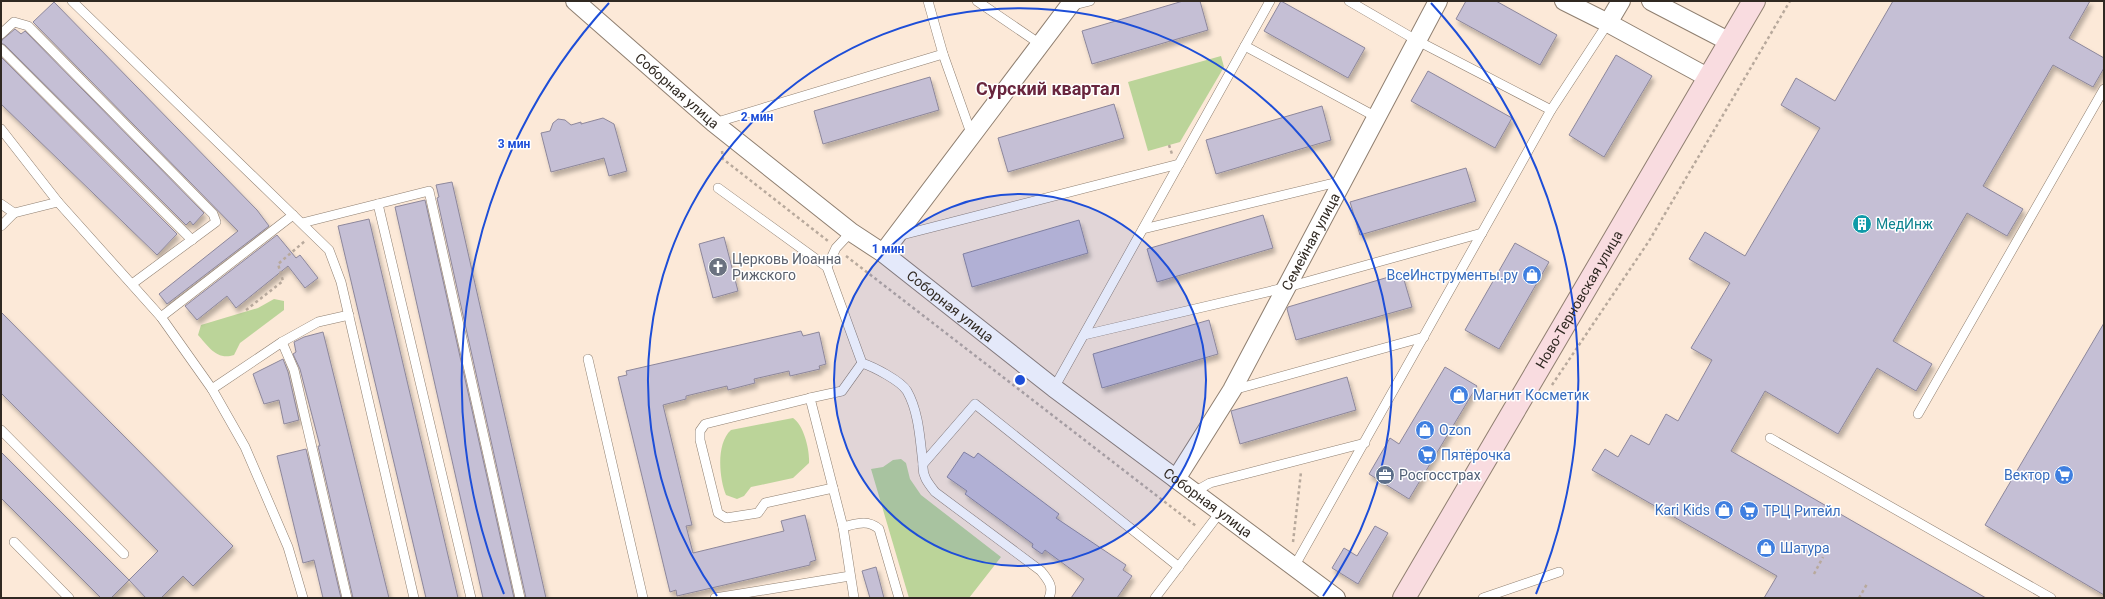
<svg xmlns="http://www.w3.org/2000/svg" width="2105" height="599" viewBox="0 0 2105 599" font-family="Roboto,sans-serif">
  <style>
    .green { fill: #bbd499 }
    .building { fill: #c5bfd5; stroke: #8d879b; filter: url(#shadow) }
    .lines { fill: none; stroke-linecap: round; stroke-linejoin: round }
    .service-casing { stroke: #8f7f70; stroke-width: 10 }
    .minor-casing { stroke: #8f7f70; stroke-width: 20 }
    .secondary-casing { stroke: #8f7f70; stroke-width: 24 }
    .path { stroke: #b8a99c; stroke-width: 2.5; stroke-dasharray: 3 3; stroke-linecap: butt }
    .service { stroke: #fff; stroke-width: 9 }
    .minor { stroke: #fff; stroke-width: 18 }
    .secondary { stroke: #f9dce0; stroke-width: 22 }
    .ring { fill: none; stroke: #1d4ed8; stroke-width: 2 }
    .labels { text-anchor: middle; stroke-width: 3; stroke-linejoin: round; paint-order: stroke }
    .street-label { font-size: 14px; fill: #302922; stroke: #fff }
    .culture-label { font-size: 14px; fill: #0d838f; stroke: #fff; text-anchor: start }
    .worship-label { font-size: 14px; fill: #5b616d; stroke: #fff; text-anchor: start }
    .shop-label { font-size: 14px; fill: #366cbe; stroke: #fff; text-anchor: start }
    .service-label { font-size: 14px; fill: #4e5e75; stroke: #fff; text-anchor: start }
    .district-label { font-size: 18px; font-weight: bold; fill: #69263e; stroke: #fff }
    .centre { fill: #1d4ed8; stroke: #fff; stroke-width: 2 }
    .ring-label { font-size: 12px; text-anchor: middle; font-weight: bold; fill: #1d4ed8; stroke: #fff; stroke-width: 3; stroke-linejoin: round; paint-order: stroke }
  </style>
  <defs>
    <filter id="shadow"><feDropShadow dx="2.5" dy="4.5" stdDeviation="2" flood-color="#0004"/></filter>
  </defs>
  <rect width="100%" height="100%" fill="#fce9d8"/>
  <g class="green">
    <polygon points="1221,56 1224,67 1180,142 1148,151 1128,82"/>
    <path d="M274,299L284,301V310L240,343L234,355C217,361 208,346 198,335L201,325L258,308Z"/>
    <path d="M793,418C804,425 810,451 809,463L793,478L751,487L744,496L737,499L726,495C719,478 716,443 731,430Z"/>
    <polygon points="901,459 906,463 910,479 921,495 1001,557 969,598 909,598 871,469 883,467 893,460"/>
  </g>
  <g class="building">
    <polygon points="1183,1 1200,1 1208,30 1092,64 1082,31"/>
    <polygon points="1281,1 1365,48 1348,78 1264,31"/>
    <polygon points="1466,1 1496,1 1557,35 1540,65 1456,19"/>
    <polygon points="1893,1 2090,1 2069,38 2104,58 2104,68 2093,87 2053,65 1983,186 2023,209 2007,236 1967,213 1893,341 1932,364 1916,391 1877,368 1838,434 1765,391 1731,451 1986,598 1764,598 1777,576 1592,470 1605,449 1618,457 1631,435 1649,445 1666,414 1678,421 1712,360 1691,348 1730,283 1689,259 1705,232 1745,256 1820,128 1781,105 1796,78 1835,101"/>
    <polygon points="54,2 257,210 269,226 167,304 159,294 238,231 33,22"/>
    <polygon points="15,29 21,34 25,31 204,213 193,225 190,221 186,225 5,45 1,43 2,40"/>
    <polygon points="1616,55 1652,76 1604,157 1569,135"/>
    <polygon points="1,57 177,234 157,255 1,104"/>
    <polygon points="1428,71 1512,118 1495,148 1411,101"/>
    <polygon points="930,77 939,110 823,144 814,111"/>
    <polygon points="1114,104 1124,138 1008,172 998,138"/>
    <polygon points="1322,106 1331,140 1216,174 1206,140"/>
    <polygon points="603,118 614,124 627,171 609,176 604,158 551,172 541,133 550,131 553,123 558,119 565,120 571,125 581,122 581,124"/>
    <polygon points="1466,168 1476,201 1360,235 1350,202"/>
    <polygon points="452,182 546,598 526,598 437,198 439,197 436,185"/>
    <polygon points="425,200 514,598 483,598 395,207"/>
    <polygon points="1263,215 1273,248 1157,282 1147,249"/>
    <polygon points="369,219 458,598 426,598 338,226"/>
    <polygon points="1079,220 1088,253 972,287 963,254"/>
    <polygon points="277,235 296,258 300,255 318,278 305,288 288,266 236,308 227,296 197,320 185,306"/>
    <polygon points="724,237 738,291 713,298 699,244"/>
    <polygon points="1515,243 1549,262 1499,349 1465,330"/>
    <polygon points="1402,273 1412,307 1296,340 1287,309 1288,307"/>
    <polygon points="1,312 233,546 193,586 183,576 161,598 146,598 129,580 158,551 1,393"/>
    <polygon points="1209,320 1218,354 1102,388 1093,354"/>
    <polygon points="2104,323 2104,595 1985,525"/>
    <polygon points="801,331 803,336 819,332 826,364 819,366 820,369 790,376 789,371 754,379 755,383 728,390 727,386 686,396 686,399 663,405 692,525 686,526 693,553 784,531 781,521 805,515 816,560 810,562 810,565 677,596 676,590 670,592 618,377 627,375 626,371"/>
    <polygon points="323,332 389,598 353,598 318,446 320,446 300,369 293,354 296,352 294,342 304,337"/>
    <polygon points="283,359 288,372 299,420 284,424 279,400 264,404 253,374"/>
    <polygon points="1445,367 1477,386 1409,499 1369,474 1390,438 1399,444"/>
    <polygon points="1347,377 1356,410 1240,444 1231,411"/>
    <polygon points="306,449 341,598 323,598 314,560 303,563 277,456"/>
    <polygon points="1,452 129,580 111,598 101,598 1,498"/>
    <polygon points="964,452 974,458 978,453 1059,514 1056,518 1126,565 1123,570 1132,576 1117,598 1071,598 1084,579 1045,550 1042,554 1032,547 1033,544 965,494 967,491 947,477"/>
    <polygon points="1375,526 1388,533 1358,584 1332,568 1344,548 1357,556"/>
    <polygon points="876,567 884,598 870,598 862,571"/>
  </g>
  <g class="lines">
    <defs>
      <g id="service">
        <polyline points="72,1 329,250 341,282 414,598"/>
        <polyline points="928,1 943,54 972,136"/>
        <polyline points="977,1 1040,44"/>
        <polyline points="1349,1 1416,40 1551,110"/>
        <polyline points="1070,6 1090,1"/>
        <polyline points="1,34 14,22 28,26 213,214 216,222 132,284"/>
        <polyline points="1245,46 1378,118"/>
        <polyline points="1,49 192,240"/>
        <polyline points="714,123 943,54"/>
        <polyline points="1,129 58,202 161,317 212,389 245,447 288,547 303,598"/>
        <polyline points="718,188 827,267 836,248 851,232"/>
        <polyline points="1,204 14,213 58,202"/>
        <polyline points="378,204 471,598"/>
        <polyline points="302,223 429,191 520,598"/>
        <polyline points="1,226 14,213"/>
        <polyline points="1143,229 1342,181"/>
        <polyline points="898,236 1179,164"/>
        <path d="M827,267L862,363C874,367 901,381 907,391C919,412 920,440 923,464"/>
        <polyline points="161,317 293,215"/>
        <polyline points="1084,335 1288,287 1482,233"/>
        <polyline points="282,342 294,370 347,598"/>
        <polyline points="588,359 643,598"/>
        <path d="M862,363L842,391L810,398L843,527C856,524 867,519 879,529L899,598"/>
        <polyline points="1054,388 1270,1"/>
        <polyline points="212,389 282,342 318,322 349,315"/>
        <polyline points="1233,390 1424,337"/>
        <polyline points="810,398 705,424 700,431 700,440 718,513 726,518 758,513 765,503 833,488"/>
        <polyline points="1918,414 2104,89"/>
        <polyline points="1,430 124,554"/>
        <polyline points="1770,438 2051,598"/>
        <polyline points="1194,492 1210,483 1365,443"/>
        <polyline points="843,527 854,598"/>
        <polyline points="14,542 69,598"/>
        <polyline points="1294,567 1551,110 1608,23"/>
        <polyline points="715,598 850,576"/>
        <path d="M1049,598C1054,586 1048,580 1041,571L935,492C928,483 922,476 923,464L975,404L1179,567"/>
        <polyline points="1155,598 1221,511"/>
        <polyline points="1483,598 1559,572"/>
      </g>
      <g id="minor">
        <path id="s1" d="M575,1L714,123L851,232L883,253L1054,388L1336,598"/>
        <polyline points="1564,1 1608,23 1621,1"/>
        <polyline points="1651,1 1730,42"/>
        <polyline points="1608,23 1709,78"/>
        <polyline points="883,253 1073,1"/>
        <path id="s2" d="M1176,479L1232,390L1438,1"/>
      </g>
      <g id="secondary">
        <path id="s3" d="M1404,598L1754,1"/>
      </g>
    </defs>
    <use href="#service" class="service-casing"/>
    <use href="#minor" class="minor-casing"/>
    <use href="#secondary" class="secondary-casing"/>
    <g class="path">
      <polyline points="1169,145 1172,154"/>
      <polyline points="722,151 723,159 828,241"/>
      <polyline points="846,256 1196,526"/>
      <polyline points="246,310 283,281 278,264 305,241"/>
      <polyline points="1552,385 1649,241 1790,1"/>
      <polyline points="1293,542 1301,472"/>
      <polyline points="1814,574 1823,557"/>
      <polyline points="1859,598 1867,584"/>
    </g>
    <use href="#service" class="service"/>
    <use href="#minor" class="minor"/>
    <use href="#secondary" class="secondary"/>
  </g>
  <circle cx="1020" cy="380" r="186" fill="#1d4ed8" fill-opacity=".12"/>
  <g class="ring">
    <circle cx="1020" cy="380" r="186"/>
    <path d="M717 596A372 372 0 1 1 1323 596"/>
    <path d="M504 594A558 558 0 0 1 609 3M1431 3A558 558 0 0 1 1536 594"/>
  </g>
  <defs>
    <symbol id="building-disc" viewBox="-11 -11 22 22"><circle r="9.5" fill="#0f9aa8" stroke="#fff"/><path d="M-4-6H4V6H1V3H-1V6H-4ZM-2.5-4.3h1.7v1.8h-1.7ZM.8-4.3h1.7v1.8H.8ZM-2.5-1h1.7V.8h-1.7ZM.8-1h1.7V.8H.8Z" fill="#fff"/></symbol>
    <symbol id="church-disc" viewBox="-11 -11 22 22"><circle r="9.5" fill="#6b7280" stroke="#fff"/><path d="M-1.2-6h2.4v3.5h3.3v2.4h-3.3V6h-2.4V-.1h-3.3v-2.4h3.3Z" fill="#fff"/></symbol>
    <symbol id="shop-disc" viewBox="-11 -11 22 22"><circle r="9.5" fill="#3f7fe0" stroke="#fff"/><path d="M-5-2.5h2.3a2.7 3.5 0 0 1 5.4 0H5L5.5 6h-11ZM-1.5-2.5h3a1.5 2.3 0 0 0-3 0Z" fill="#fff"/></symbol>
    <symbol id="supermarket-disc" viewBox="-11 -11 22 22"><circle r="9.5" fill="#3f7fe0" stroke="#fff"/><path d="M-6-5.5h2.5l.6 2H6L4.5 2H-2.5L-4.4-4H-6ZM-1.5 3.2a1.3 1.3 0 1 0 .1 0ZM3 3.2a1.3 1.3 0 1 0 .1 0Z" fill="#fff"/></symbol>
    <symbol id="office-disc" viewBox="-11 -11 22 22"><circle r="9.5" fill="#5c6f8a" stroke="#fff"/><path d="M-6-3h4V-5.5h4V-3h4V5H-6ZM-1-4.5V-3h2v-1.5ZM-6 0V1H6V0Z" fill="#fff"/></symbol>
  </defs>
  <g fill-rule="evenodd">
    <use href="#building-disc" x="1851" y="213" width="22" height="22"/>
    <use href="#church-disc" x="707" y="256" width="22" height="22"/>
    <use href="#shop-disc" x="1521" y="264" width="22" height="22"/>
    <use href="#shop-disc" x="1448" y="384" width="22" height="22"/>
    <use href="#shop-disc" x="1414" y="419" width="22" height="22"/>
    <use href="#supermarket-disc" x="1416" y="444" width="22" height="22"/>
    <use href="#office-disc" x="1374" y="464" width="22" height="22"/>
    <use href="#supermarket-disc" x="2053" y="464" width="22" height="22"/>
    <use href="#shop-disc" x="1713" y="499" width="22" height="22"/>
    <use href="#supermarket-disc" x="1738" y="500" width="22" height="22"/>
    <use href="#shop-disc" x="1755" y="537" width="22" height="22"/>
  </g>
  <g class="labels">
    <g class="street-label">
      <text dy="5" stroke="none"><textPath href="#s1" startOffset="136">Соборная улица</textPath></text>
      <text dy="5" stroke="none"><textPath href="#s2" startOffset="273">Семейная улица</textPath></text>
      <text dy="5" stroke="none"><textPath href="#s3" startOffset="346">Ново-Терновская улица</textPath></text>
      <text dy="5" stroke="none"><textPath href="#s1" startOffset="484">Соборная улица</textPath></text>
      <text dy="5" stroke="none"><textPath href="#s1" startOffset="808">Соборная улица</textPath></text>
    </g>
    <g class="culture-label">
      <text x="1876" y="229">МедИнж</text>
    </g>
    <g class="worship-label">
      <text x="732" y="264">Церковь Иоанна<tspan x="732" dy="16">Рижского</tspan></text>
    </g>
    <g class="shop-label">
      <text x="1518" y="280" text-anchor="end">ВсеИнструменты.ру</text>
      <text x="1473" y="400">Магнит Косметик</text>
      <text x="1439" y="435">Ozon</text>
      <text x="1441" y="460">Пятёрочка</text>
      <text x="2050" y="480" text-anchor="end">Вектор</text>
      <text x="1710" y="515" text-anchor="end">Kari Kids</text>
      <text x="1763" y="516">ТРЦ Ритейл</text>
      <text x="1780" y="553">Шатура</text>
    </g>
    <g class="service-label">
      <text x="1399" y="480">Росгосстрах</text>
    </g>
    <g class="district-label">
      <text x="1048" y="95">Сурский квартал</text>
    </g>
  </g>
  <circle cx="1020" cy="380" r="6" class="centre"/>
  <g class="ring-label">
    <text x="757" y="121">2 мин</text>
    <text x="514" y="148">3 мин</text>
    <text x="888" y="253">1 мин</text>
  </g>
  <rect width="2105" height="599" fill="none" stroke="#302922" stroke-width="4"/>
</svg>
